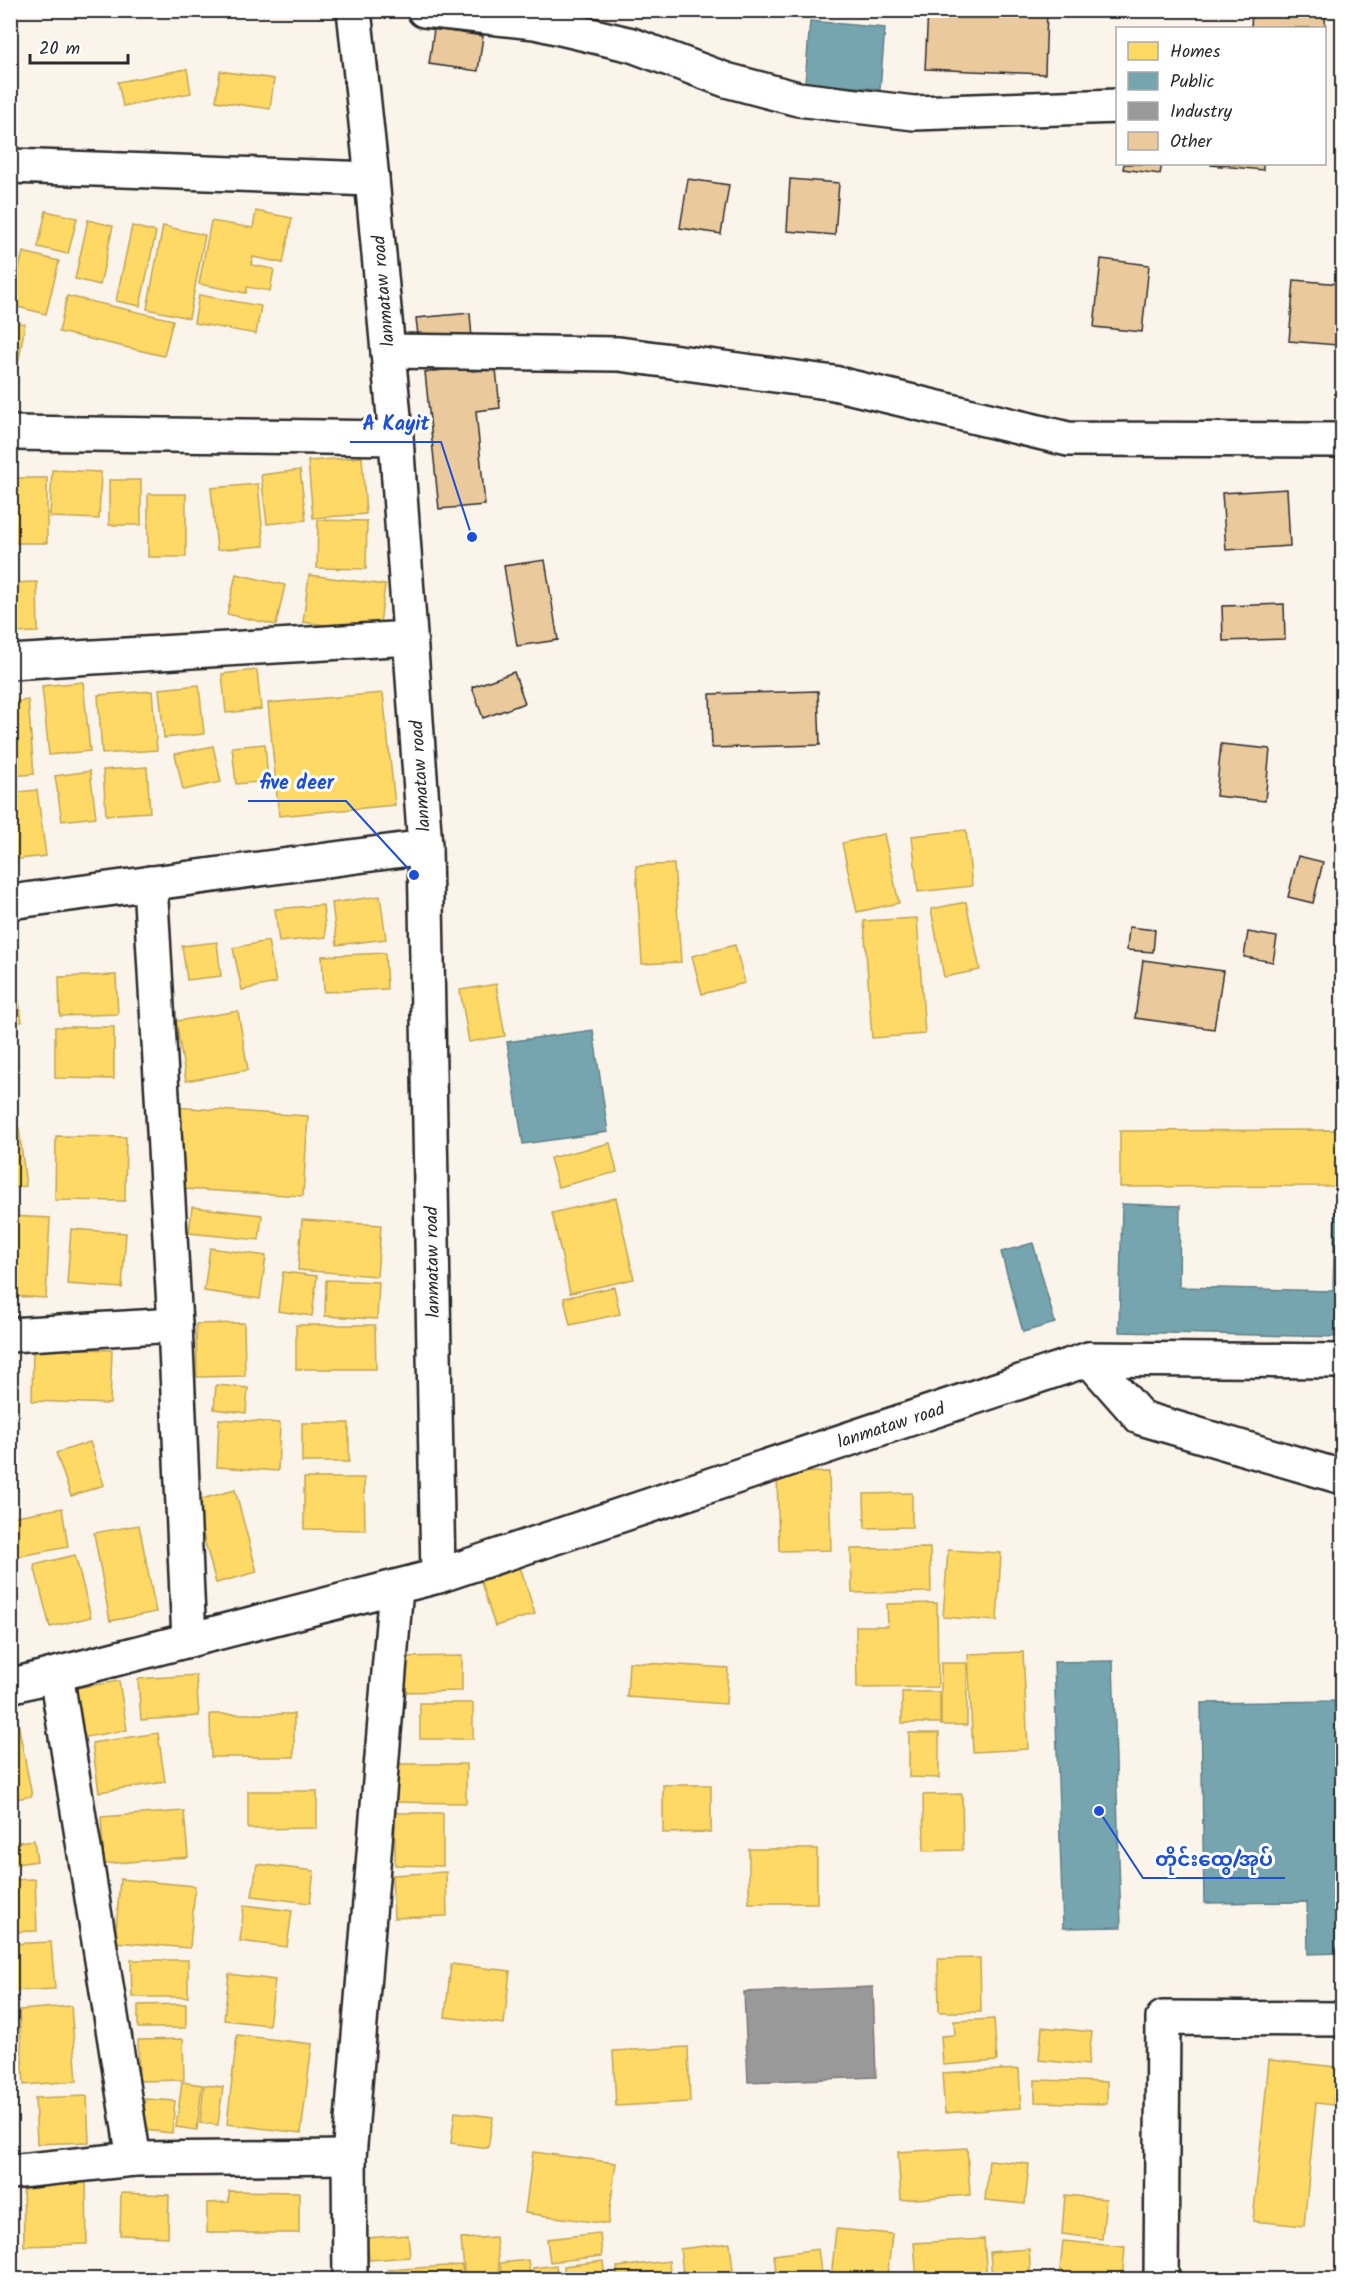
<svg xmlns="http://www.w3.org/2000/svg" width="1353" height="2290" viewBox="0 0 1353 2290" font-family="Kalam,'Noto Sans Myanmar',sans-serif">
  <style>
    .homes { fill: #ffd966; stroke: #bfa554; stroke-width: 1.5 }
    .public { fill: #76a5af; stroke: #608087; stroke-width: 1.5 }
    .industry { fill: #999; stroke: #787878; stroke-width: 1.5 }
    .building { fill: #eac99c; stroke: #2b2b2b; stroke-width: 1.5 }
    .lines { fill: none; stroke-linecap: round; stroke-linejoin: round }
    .minor-casing { stroke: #2b2b2b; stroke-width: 38 }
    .tertiary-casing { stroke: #2b2b2b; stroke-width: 38 }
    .minor { stroke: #fff; stroke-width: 33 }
    .tertiary { stroke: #fff; stroke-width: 33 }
    .labels { text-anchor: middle; stroke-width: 6; stroke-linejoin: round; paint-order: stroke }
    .street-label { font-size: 18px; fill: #2b2b2b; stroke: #fff }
    .leader { fill: none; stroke: #1d4ed8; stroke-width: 2 }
    .callout-dot { fill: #1d4ed8; stroke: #fff; stroke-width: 2 }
    .callout-label { font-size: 20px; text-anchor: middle; font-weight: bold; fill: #1d4ed8; stroke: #fff; stroke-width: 6; stroke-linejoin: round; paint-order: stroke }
  </style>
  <rect width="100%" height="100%" fill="#fbf4eb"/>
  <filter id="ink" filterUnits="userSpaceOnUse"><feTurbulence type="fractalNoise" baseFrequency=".0167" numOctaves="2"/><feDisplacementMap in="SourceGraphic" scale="12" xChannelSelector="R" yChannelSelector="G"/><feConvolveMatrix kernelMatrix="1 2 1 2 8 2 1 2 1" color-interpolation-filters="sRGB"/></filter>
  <g filter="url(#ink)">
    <g class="homes">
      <polygon points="187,69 191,93 123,106 118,82"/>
      <polygon points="220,71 274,79 270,109 216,101"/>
      <polygon points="46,211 77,218 68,254 38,247"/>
      <polygon points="256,211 292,218 283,263 253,257 251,265 274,269 270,291 247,287 246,293 199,284 211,221 253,228"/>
      <polygon points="88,220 113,226 100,285 75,279"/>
      <polygon points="132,226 156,232 140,306 116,301"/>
      <polygon points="163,226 205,235 189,318 147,309"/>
      <polygon points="23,252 59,261 46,314 10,305"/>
      <polygon points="199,295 261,306 256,334 194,323"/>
      <polygon points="67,296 173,320 164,356 59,332"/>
      <polygon points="10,321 25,324 15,382 10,381"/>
      <polygon points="362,457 366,514 313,518 308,461"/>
      <polygon points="52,470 101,472 99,519 50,517"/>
      <polygon points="300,470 306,520 267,524 261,475"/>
      <rect x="10" y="478" width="37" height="65"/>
      <rect x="109" y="480" width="32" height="45"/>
      <polygon points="258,484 264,546 217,550 211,488"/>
      <rect x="148" y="494" width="38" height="63"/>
      <polygon points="318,520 367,521 366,569 317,568"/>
      <polygon points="236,574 285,585 276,625 227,614"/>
      <polygon points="309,575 385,585 379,632 303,622"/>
      <polygon points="37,582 38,632 10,633 10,583"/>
      <polygon points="257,670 261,709 226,713 222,674"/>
      <polygon points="83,682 90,751 49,755 42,686"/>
      <polygon points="199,685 204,734 164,738 159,689"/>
      <polygon points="152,691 157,750 102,754 98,695"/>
      <polygon points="383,693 395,805 279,816 268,703"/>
      <polygon points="28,700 34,774 10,776 10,702"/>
      <polygon points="265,744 268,781 236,784 232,747"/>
      <polygon points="213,746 221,782 183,790 175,754"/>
      <polygon points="147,767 150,812 106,815 103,770"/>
      <polygon points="90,771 96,817 62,821 55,776"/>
      <polygon points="37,790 46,856 10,860 10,793"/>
      <polygon points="966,830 972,886 918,892 912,836"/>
      <polygon points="884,834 899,903 857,912 842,843"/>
      <polygon points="674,864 681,962 642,964 636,866"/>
      <polygon points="380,896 386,939 337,945 332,903"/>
      <polygon points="966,902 980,970 944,977 931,909"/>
      <polygon points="323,905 326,937 279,942 275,909"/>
      <polygon points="917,918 925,1034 872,1038 864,921"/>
      <polygon points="268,941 276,983 242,990 233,948"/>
      <polygon points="217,942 221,976 187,980 182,946"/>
      <polygon points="735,945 745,983 702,994 692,956"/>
      <polygon points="385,953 387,989 324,992 322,956"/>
      <polygon points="10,962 14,962 22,1022 10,1024"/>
      <polygon points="116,975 118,1014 60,1016 59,977"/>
      <polygon points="496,984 505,1036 469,1042 460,990"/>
      <polygon points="238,1011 248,1070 186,1081 176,1021"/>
      <polygon points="55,1027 114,1027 114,1079 55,1078"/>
      <polygon points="10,1066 12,1066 13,1119 10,1119"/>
      <polygon points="173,1107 308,1116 303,1196 168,1188"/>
      <polygon points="19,1128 26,1186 10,1188 10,1129"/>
      <polygon points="1342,1130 1342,1186 1120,1187 1120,1131"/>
      <polygon points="56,1136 126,1137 125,1201 55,1200"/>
      <polygon points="610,1143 617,1172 558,1187 550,1158"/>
      <polygon points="616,1198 634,1279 570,1293 552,1213"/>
      <polygon points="192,1207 262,1215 259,1240 189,1233"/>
      <polygon points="10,1216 50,1218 46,1298 10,1296"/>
      <polygon points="302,1220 381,1225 377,1276 298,1270"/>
      <polygon points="71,1229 126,1233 122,1288 67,1284"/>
      <polygon points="210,1248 266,1256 260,1299 204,1291"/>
      <polygon points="283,1272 317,1276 312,1316 278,1311"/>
      <polygon points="326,1280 379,1282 377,1319 325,1316"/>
      <polygon points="614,1287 620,1314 570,1325 564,1298"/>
      <polygon points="244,1323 245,1376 197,1377 196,1324"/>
      <polygon points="296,1325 375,1325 376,1369 296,1369"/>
      <polygon points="33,1347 112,1350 110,1404 32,1401"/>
      <polygon points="216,1385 248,1388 246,1413 214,1409"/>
      <polygon points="219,1419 280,1423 278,1471 217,1467"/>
      <rect x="302" y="1423" width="47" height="39"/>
      <polygon points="90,1442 104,1485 71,1496 56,1453"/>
      <polygon points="829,1472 831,1550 779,1551 777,1473"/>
      <polygon points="304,1478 364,1478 365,1530 304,1529"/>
      <polygon points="235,1490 257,1572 216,1583 194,1501"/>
      <polygon points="912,1493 912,1527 865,1528 864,1494"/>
      <polygon points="62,1508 68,1547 10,1558 10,1517"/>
      <polygon points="139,1525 156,1612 110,1621 94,1533"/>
      <polygon points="930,1548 931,1592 852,1593 851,1549"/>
      <polygon points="948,1550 1001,1553 997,1621 943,1617"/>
      <polygon points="75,1555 91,1617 50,1627 34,1565"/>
      <polygon points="518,1560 535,1614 495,1626 478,1573"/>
      <polygon points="937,1603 938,1687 857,1688 856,1626 888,1626 887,1604"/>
      <polygon points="1023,1652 1028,1749 973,1752 968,1654"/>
      <polygon points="462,1656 462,1691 400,1692 399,1657"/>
      <polygon points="629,1662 728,1668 726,1704 627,1697"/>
      <rect x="941" y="1663" width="26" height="62"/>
      <polygon points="196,1675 199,1716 141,1720 138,1679"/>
      <polygon points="119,1681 127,1730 80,1738 71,1689"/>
      <rect x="902" y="1692" width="38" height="31"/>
      <rect x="420" y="1703" width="53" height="36"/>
      <polygon points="210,1714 294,1714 294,1757 211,1757"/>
      <polygon points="17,1718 32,1796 10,1800 10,1719"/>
      <polygon points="158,1733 165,1782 99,1792 92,1743"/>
      <polygon points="909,1733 939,1733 939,1778 909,1777"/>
      <polygon points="382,1764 466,1764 466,1803 382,1802"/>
      <polygon points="663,1785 711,1785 711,1832 663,1833"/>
      <polygon points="248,1791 317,1791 317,1828 248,1829"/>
      <polygon points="962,1794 963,1850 924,1851 923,1795"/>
      <polygon points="184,1811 188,1857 104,1864 101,1817"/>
      <polygon points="395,1813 443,1813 443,1866 395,1865"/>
      <polygon points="34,1840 37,1861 10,1865 10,1843"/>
      <rect x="749" y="1849" width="68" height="54"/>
      <polygon points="257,1864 314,1871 310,1903 252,1896"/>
      <polygon points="446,1872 447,1916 394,1918 392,1875"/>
      <polygon points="35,1879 37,1931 10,1932 10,1880"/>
      <polygon points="120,1879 195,1886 190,1948 115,1942"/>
      <polygon points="244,1905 292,1911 287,1947 240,1941"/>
      <polygon points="51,1942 55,1989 10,1991 10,1944"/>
      <polygon points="980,1958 981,2012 939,2012 938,1959"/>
      <polygon points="131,1960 188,1960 188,1997 132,1997"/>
      <polygon points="451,1964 510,1971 504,2024 445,2017"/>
      <polygon points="229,1974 275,1980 269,2025 224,2020"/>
      <polygon points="186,2004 186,2028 138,2028 138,2005"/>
      <polygon points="71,2006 77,2081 24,2085 19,2010"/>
      <polygon points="994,2019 997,2061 943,2065 941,2036 955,2035 954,2021"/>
      <polygon points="1042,2027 1092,2032 1088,2065 1039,2060"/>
      <polygon points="237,2035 312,2044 301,2133 227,2124"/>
      <polygon points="183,2039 184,2080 139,2081 138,2040"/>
      <polygon points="688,2047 690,2102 616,2106 613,2051"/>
      <polygon points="1269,2060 1337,2067 1333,2105 1316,2103 1304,2226 1253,2221"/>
      <polygon points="1019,2069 1021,2108 945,2113 942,2073"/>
      <polygon points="1035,2080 1107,2082 1107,2104 1035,2102"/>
      <polygon points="182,2082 202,2085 197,2130 176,2127"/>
      <polygon points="204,2085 223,2087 218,2125 200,2123"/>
      <polygon points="87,2096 89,2142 37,2144 35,2098"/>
      <polygon points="145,2099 175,2101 172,2133 143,2130"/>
      <polygon points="455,2112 493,2117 488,2148 451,2143"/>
      <polygon points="967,2148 970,2195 901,2200 898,2152"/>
      <polygon points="533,2152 616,2163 608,2224 525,2213"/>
      <polygon points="989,2160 1029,2164 1025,2204 985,2200"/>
      <polygon points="86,2181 87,2244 24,2246 23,2183"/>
      <polygon points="229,2191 299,2192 299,2233 207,2233 207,2203 229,2202"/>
      <polygon points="121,2193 169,2195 168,2237 120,2235"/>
      <polygon points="1065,2195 1106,2199 1102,2239 1062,2234"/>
      <polygon points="836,2229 892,2234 887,2280 831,2280"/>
      <polygon points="600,2233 602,2256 550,2262 547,2239"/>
      <polygon points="408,2235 410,2257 369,2260 367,2238"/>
      <polygon points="496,2237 500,2280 465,2280 461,2239"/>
      <polygon points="984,2239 987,2280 917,2280 914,2243"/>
      <polygon points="1063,2241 1125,2247 1122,2280 1059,2279"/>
      <polygon points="730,2243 734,2280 684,2280 680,2249"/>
      <polygon points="818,2249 822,2279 777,2280 774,2255"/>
      <polygon points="1029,2249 1031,2280 992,2280 990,2252"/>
      <polygon points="528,2260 531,2280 502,2280 500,2263"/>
      <polygon points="603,2261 605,2280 565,2280 564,2266"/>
      <polygon points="669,2261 671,2280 618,2280 617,2267"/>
      <polygon points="462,2265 463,2280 387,2280 387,2270"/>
      <polygon points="556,2265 558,2280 534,2280 533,2268"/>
    </g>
    <g class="public">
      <polygon points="810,21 885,28 880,89 805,83"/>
      <polygon points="593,1030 608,1132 523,1144 507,1042"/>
      <polygon points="1122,1204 1180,1206 1179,1287 1333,1291 1335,1209 1342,1209 1342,1337 1119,1332"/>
      <polygon points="1033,1243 1055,1323 1023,1332 1001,1252"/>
      <polygon points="1113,1661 1121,1927 1063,1928 1054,1662"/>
      <polygon points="1342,1701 1342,1953 1308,1954 1307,1902 1204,1903 1201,1703"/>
    </g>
    <polygon class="industry" points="873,1987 876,2077 748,2082 744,1992"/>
    <g class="building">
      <polygon points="698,10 757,10 757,15"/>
      <polygon points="928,10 1047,10 1045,74 925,69"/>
      <polygon points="1252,10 1326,10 1324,38 1324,28 1251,28"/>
      <polygon points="434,29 483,36 478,71 429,64"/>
      <polygon points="1124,164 1162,164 1160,174 1123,169"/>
      <polygon points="1211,164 1263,164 1263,170 1211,165"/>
      <polygon points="688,179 729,185 721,234 680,228"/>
      <polygon points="790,179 839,183 835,235 787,231"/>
      <polygon points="1101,259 1149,265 1142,332 1094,327"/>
      <polygon points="1294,280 1341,284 1337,345 1289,341"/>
      <polygon points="470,313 472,339 419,344 416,318"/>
      <polygon points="472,367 472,371 496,369 500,408 476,411 485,505 439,509 425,372"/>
      <polygon points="1287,489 1290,546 1226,550 1222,493"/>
      <polygon points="545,560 558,640 517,646 504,566"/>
      <polygon points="1284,604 1285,639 1223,641 1222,606"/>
      <polygon points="514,672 525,703 483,718 472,687"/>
      <polygon points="818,691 820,745 712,748 710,694"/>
      <polygon points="1221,744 1270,749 1265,801 1216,796"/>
      <polygon points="1298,856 1323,862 1313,903 1288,897"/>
      <polygon points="1129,927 1155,930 1153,952 1127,950"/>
      <polygon points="1248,932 1277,937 1273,962 1244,957"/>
      <polygon points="1143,960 1223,971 1214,1029 1135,1018"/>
    </g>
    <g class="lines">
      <defs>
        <g id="minor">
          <polyline points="354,10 372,179 396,438 425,847 438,1576 1089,1359 1342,1361"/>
          <polyline points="424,10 535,22 632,45 726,80 798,99 914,113 1118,106"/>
          <polyline points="10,166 372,179"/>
          <polyline points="388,351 619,354 834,383 1068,439 1342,440"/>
          <polyline points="10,433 396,438"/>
          <polyline points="10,662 410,638"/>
          <polyline points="150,883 175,1325 189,1640"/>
          <polyline points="10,902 425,847"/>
          <polyline points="10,1335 175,1325"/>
          <polyline points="56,1674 134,2159"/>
          <polyline points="10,2172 134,2159 349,2157"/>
          <polyline points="350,2280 349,2157 396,1587"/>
          <polyline points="1161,2280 1163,2018 1342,2019"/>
        </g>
        <g id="tertiary">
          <polyline points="1089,1359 1141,1418 1342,1477"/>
          <polyline points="10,1686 438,1576"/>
        </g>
      </defs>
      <use href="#minor" class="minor-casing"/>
      <use href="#tertiary" class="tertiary-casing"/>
      <use href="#minor" class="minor"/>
      <use href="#tertiary" class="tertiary"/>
    </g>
  </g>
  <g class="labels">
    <g class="street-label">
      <text transform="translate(383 291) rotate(-95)" y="6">lanmataw road</text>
      <text transform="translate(420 776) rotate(-94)" y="6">lanmataw road</text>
      <text transform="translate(432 1262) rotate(-91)" y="6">lanmataw road</text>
      <text transform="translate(891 1425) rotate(-18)" y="6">lanmataw road</text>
    </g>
  </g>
  <path class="leader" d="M472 537L441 442H350M414 875L346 801H248M1099 1811L1143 1878H1285"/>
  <g class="callout-dot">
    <circle cx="472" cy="537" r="6"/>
    <circle cx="414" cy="875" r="6"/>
    <circle cx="1099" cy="1811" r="6"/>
  </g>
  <g class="callout-label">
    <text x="396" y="430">A Kayit</text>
    <text x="297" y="789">five deer</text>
    <text x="1214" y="1866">တိုင်းထွေ/အုပ်</text>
  </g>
  <rect width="1353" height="2290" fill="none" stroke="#fff" stroke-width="36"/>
  <rect x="18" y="18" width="1317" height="2254" fill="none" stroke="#2b2b2b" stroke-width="2" filter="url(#ink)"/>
  <rect x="1116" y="27" width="210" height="138" fill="#ffffff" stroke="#aaaaaa" stroke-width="1.5"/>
  <rect x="1128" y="42" width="30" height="18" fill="#ffd966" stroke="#aaaaaa" stroke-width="1.5"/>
  <text x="1170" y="57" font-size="18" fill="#2b2b2b">Homes</text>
  <rect x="1128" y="72" width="30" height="18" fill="#76a5af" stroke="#aaaaaa" stroke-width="1.5"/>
  <text x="1170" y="87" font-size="18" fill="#2b2b2b">Public</text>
  <rect x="1128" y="102" width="30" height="18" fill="#999999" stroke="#aaaaaa" stroke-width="1.5"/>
  <text x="1170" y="117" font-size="18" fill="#2b2b2b">Industry</text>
  <rect x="1128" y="132" width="30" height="18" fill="#eac99c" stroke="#aaaaaa" stroke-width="1.5"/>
  <text x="1170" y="147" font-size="18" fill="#2b2b2b">Other</text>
  <path d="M30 54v9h98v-9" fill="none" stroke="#2b2b2b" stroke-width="3"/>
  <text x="39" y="54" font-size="18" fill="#2b2b2b" stroke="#ffffff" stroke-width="4.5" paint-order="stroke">20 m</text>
</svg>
